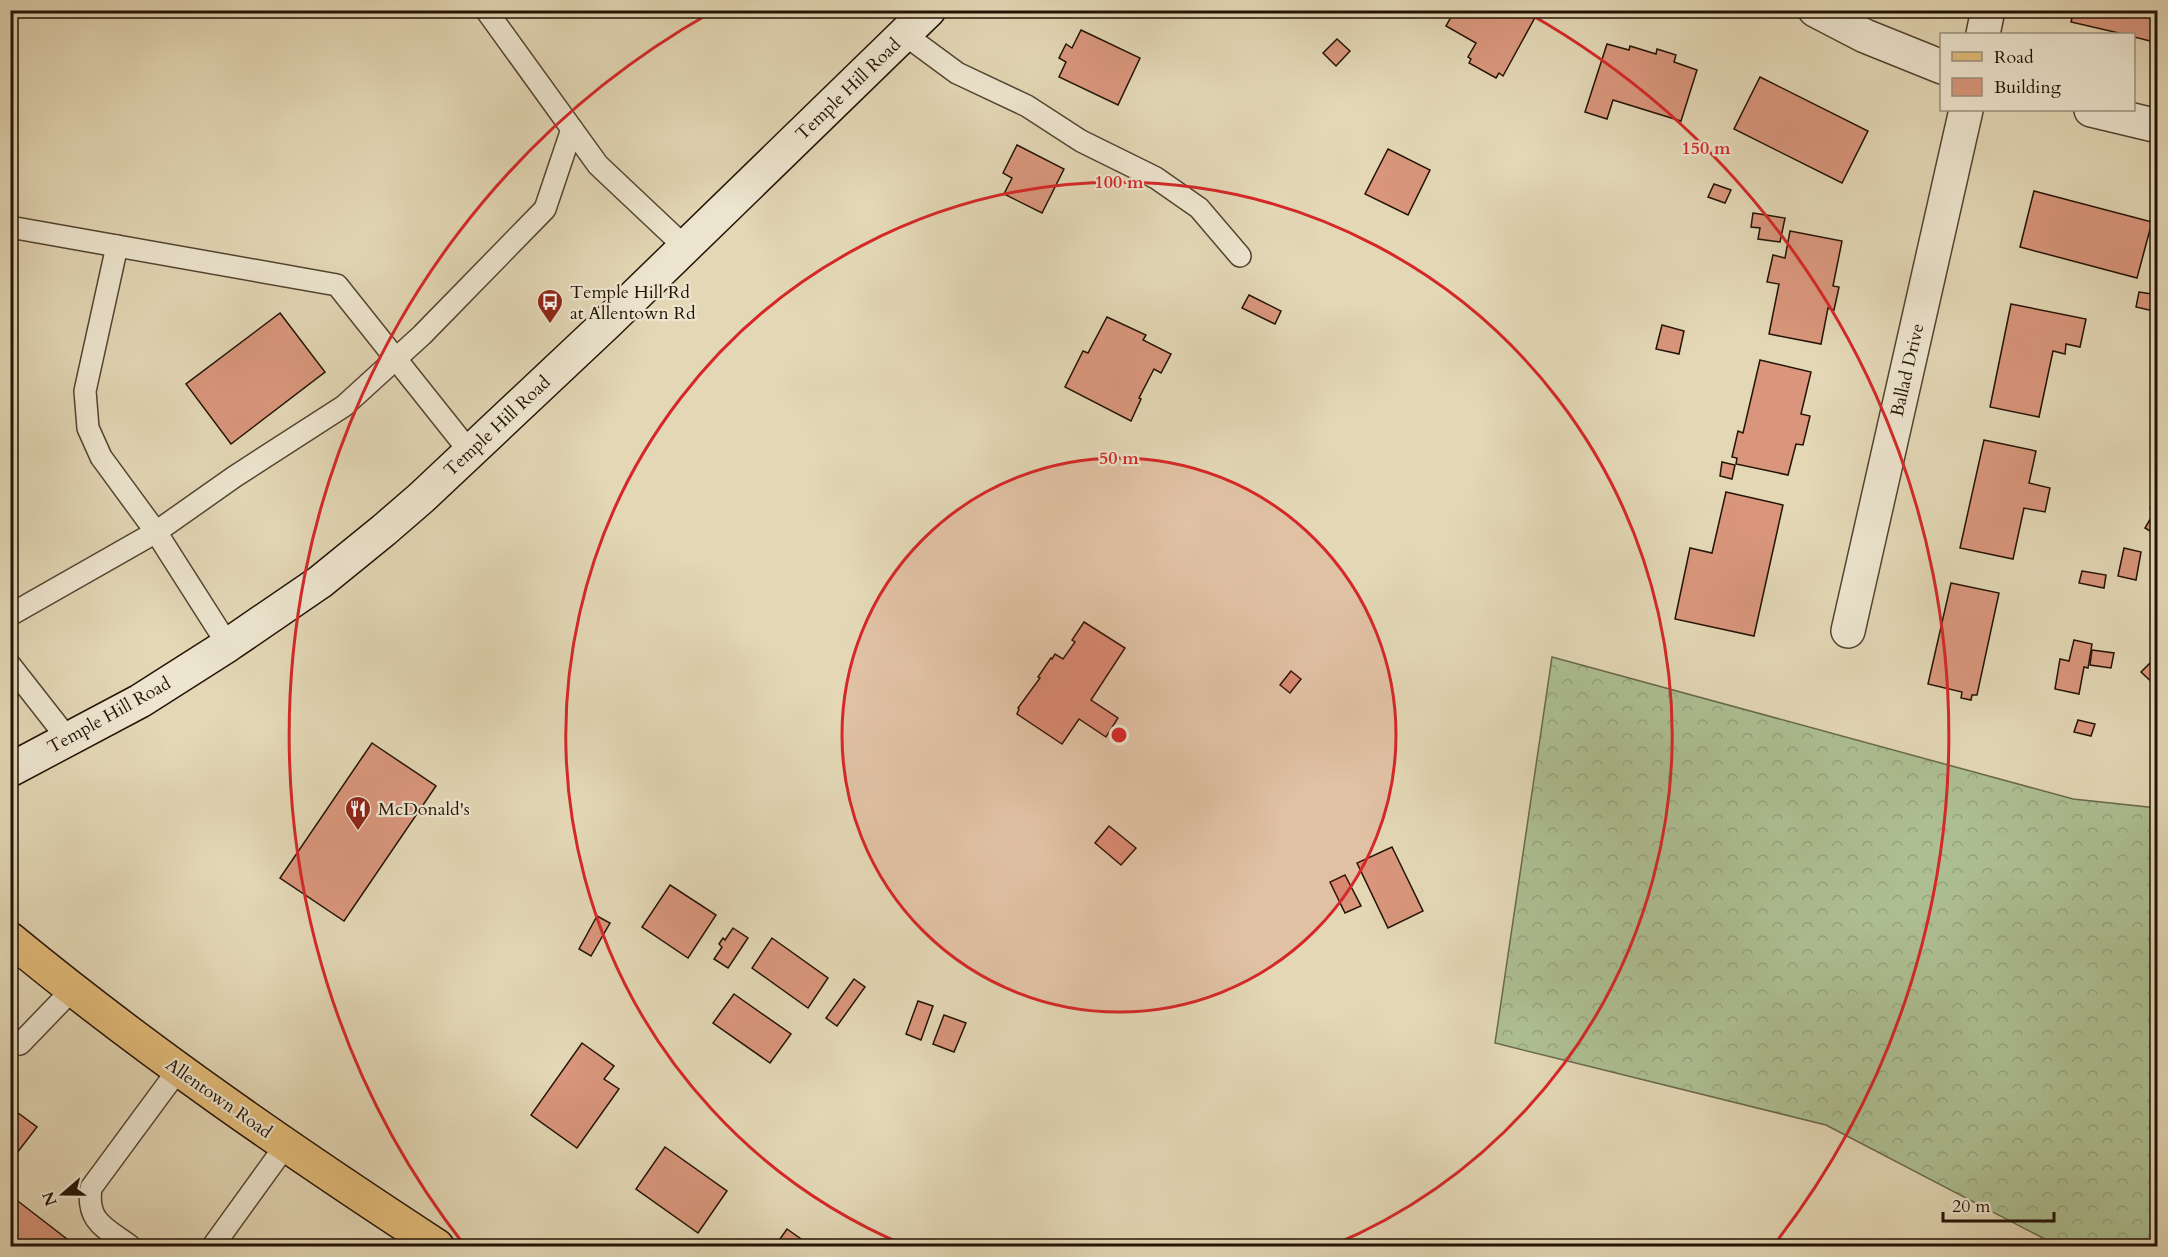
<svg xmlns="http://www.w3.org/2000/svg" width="2168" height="1257" viewBox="0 0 2168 1257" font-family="Cardo,serif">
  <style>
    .forest { fill: url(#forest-crowns); stroke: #68694c; stroke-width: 1.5 }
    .building { fill: #d9967c; stroke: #231305; stroke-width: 1.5 }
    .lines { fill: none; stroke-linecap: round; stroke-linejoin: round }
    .service-casing { stroke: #534431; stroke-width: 24 }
    .minor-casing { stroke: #534431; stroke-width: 36 }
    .secondary-casing { stroke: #231305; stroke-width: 36 }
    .primary-casing { stroke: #231305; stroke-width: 36 }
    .service { stroke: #ede5cf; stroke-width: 21 }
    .minor { stroke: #ede5cf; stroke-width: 33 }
    .secondary { stroke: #ede5cf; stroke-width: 33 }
    .primary { stroke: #e2bc7a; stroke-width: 33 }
    .ring { fill: none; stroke: #d62828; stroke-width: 3 }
    .labels { text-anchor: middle; stroke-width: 4.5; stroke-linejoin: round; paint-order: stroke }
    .street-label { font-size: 18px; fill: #231305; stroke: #ede5cf }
    .poi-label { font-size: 18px; fill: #231305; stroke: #ede5cf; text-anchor: start }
    .centre { fill: #d62828; stroke: #ede5cf; stroke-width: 3 }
    .ring-label { font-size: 18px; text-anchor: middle; font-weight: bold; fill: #d62828; stroke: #ede5cf; stroke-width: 4.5; stroke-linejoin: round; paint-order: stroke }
  </style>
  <defs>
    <pattern id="forest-crowns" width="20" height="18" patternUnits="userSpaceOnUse" patternTransform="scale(1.5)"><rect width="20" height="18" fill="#adbf92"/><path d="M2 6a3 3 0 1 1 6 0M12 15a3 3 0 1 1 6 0" fill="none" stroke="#95a37c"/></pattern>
  </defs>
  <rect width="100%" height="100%" fill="#e3d7b5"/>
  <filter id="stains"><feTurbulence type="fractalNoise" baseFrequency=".00333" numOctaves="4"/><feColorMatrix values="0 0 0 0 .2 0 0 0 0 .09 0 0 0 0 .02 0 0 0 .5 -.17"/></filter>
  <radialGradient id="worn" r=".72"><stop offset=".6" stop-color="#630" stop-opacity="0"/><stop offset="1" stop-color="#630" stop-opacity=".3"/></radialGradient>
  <polygon class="forest" points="1552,657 2073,799 2157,808 2157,1246 2058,1246 1826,1125 1495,1043"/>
  <g class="building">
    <polygon points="1455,10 1535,10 1538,12 1503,76 1499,73 1496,78 1469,63 1471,59 1468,57 1476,43 1446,26"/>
    <polygon points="2074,10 2158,10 2158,43 2134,37 2134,34 2123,34 2071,22"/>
    <polygon points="1081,30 1140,58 1118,105 1059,77 1066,62 1059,58 1066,44 1072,48"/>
    <polygon points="1337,39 1350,51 1336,66 1323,53"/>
    <polygon points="1607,44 1629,50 1630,46 1656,54 1657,49 1676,55 1674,62 1697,70 1681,121 1613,100 1607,119 1585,112"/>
    <polygon points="1760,77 1868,131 1842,183 1734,129"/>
    <polygon points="1017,145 1064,169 1042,213 1004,194 1012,178 1003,173"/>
    <polygon points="1388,149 1430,170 1408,215 1365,194"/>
    <polygon points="1714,184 1731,190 1725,203 1708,197"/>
    <polygon points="2034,191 2152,222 2137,278 2020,247"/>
    <polygon points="1753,213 1785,218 1780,242 1758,239 1760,228 1751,227"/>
    <polygon points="1790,231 1842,241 1833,286 1839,287 1834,310 1828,308 1821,344 1769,334 1779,284 1767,282 1773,255 1785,258"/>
    <polygon points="2139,292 2158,295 2158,312 2136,307"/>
    <polygon points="1249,295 1281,311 1275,324 1242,308"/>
    <polygon points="2011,304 2086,319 2080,347 2066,344 2065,354 2053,351 2039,417 1990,407"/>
    <polygon points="280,313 325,372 231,444 186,384"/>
    <polygon points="1107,317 1146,335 1143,340 1171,354 1161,373 1154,369 1139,398 1141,399 1131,421 1065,387 1083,351 1088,353"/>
    <polygon points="1662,325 1684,331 1679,354 1656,349"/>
    <polygon points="1760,360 1811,372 1801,414 1810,416 1803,445 1796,444 1788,475 1736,464 1737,458 1732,457 1738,431 1743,433"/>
    <polygon points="1984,440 2036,451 2029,483 2050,488 2045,512 2024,508 2013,559 1960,548"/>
    <polygon points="1722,462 1735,465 1732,479 1720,476"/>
    <polygon points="2158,471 2158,486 2151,482"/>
    <polygon points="1726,492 1783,505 1754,636 1675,619 1690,548 1712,553"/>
    <polygon points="2158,496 2158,536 2145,528 2155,511 2150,508"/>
    <polygon points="2124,548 2141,552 2136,580 2118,576"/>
    <polygon points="2082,571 2106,575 2104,588 2079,583"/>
    <polygon points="1951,583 1999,593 1977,695 1972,695 1971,700 1961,698 1962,692 1928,684"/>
    <polygon points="1084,622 1125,648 1091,700 1118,718 1106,737 1079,719 1062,744 1017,714 1019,709 1018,708 1040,678 1038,677 1051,658 1052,659 1055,654 1063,659 1075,642 1072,640"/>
    <polygon points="2074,640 2092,644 2088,668 2084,667 2079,694 2055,689 2060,659 2069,661"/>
    <polygon points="2158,648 2158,688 2141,672 2157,656 2153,652"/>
    <polygon points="2092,650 2114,653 2111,668 2090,665"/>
    <polygon points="1291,671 1301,679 1290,693 1280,685"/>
    <polygon points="2078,720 2095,724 2091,736 2074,732"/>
    <polygon points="372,743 436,786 344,921 280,878"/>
    <polygon points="1109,826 1136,848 1121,865 1095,843"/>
    <polygon points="1392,847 1423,911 1388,928 1357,863"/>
    <polygon points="1345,875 1361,906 1345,913 1330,882"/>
    <polygon points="670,885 716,915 688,958 642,927"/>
    <polygon points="597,916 610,923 591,956 579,949"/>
    <polygon points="733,928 748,938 728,968 714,959 722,947 719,944 723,938 725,940"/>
    <polygon points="772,938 828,978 808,1008 752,968"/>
    <polygon points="854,979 865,987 837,1026 826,1018"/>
    <polygon points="734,994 791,1034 770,1063 713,1023"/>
    <polygon points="918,1001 933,1006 921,1040 906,1034"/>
    <polygon points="944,1015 966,1023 954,1052 933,1044"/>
    <polygon points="582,1043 614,1066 604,1079 619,1089 577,1148 531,1115"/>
    <polygon points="10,1107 37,1127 10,1162"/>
    <polygon points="665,1147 727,1191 698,1233 636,1189"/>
    <polygon points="10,1195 76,1246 10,1246"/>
    <polygon points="787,1229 811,1246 775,1246"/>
  </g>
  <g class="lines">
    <defs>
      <g id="service">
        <polyline points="486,10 598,165 685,247"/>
        <polyline points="904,34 957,73 1027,106 1081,141 1156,178 1199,208 1240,256"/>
        <polyline points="10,227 337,285 470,452"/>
        <polyline points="10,615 156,532 101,457 88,428 85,391 117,246"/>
        <polyline points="228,645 156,532 234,477 344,406 422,335 545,209 572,129"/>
        <polyline points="10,665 68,739"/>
        <polyline points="10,1045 20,1044 72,990"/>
        <path d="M130,1246C106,1228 86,1222 91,1188L178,1070"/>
        <polyline points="213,1246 286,1145"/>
      </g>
      <g id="minor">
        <polyline points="1815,10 1865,36 1942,67"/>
        <polyline points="1983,34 1988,10"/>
        <polyline points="2091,110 2158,126"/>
        <polyline points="1848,631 1966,110"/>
      </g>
      <polyline id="secondary" points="10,770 140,701 228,645 320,582 384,530 421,498 607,323 929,10"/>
      <path id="primary" d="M10,939C146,1051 290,1150 437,1246"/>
    </defs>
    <use href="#service" class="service-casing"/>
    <use href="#minor" class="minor-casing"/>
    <use href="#secondary" class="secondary-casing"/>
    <use href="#primary" class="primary-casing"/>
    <use href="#service" class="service"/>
    <use href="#minor" class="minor"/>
    <use href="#secondary" class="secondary"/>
    <use href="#primary" class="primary"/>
  </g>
  <circle cx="1119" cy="735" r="277" fill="#d62828" fill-opacity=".12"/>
  <g class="ring">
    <circle cx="1119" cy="735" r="277"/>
    <path d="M907 1246A553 553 0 1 1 1331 1246"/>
    <path d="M465 1246A830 830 0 0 1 710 13M1528 13A830 830 0 0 1 1773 1246"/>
  </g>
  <defs>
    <symbol id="bus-pin" viewBox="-11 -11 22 30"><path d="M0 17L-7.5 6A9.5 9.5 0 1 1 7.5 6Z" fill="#8f2418" stroke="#ede5cf"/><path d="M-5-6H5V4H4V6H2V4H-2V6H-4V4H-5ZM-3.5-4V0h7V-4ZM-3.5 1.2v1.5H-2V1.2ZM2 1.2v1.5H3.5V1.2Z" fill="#fff"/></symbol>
    <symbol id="restaurant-pin" viewBox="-11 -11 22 30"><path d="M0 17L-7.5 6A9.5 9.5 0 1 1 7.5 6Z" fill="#8f2418" stroke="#ede5cf"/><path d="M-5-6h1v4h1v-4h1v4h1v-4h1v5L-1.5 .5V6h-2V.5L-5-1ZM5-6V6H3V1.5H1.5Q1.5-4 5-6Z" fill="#fff"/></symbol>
  </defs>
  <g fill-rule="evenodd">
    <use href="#bus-pin" x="535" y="287" width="30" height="40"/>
    <use href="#restaurant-pin" x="343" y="794" width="30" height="40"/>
  </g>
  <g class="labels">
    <g class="street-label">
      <text transform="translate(848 89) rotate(-44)" y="6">Temple Hill Road</text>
      <text transform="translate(1907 370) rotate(-77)" y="6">Ballad Drive</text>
      <text transform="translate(497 426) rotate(-43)" y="6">Temple Hill Road</text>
      <text transform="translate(109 715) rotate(-29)" y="6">Temple Hill Road</text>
      <text transform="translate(219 1098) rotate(35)" y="6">Allentown Road</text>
    </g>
    <g class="poi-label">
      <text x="570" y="298">Temple Hill Rd<tspan x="570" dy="21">at Allentown Rd</tspan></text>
      <text x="378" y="815">McDonald's</text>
    </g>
  </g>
  <circle cx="1119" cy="735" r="9" class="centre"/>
  <g class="ring-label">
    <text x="1706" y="154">150 m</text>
    <text x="1119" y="188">100 m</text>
    <text x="1119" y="464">50 m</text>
  </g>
  <rect width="2168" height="1257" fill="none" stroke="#e3d7b5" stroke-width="36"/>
  <rect x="12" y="12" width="2144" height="1233" fill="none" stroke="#231305" stroke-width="3"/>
  <rect x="18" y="18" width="2132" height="1221" fill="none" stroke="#231305" stroke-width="1.5"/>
  <rect x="1940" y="33" width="195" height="78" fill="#ede5cf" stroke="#9c917e" stroke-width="1.5"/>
  <rect x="1952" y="52" width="30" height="9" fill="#e2bc7a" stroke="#9c917e" stroke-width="1.5"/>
  <text x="1994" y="63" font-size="18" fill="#231305">Road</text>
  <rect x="1952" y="78" width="30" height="18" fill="#d9967c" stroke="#9c917e" stroke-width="1.5"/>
  <text x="1994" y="93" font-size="18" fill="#231305">Building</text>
  <g transform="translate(63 1194) rotate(250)" stroke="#ede5cf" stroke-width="4.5" paint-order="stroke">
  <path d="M0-4.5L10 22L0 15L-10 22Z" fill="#231305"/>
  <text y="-9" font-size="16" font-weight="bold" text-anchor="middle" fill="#231305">N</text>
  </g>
  <path d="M1943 1212v9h111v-9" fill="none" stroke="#231305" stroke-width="3"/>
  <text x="1952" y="1212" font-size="18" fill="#231305" stroke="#ede5cf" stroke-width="4.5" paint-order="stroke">20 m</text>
  <rect width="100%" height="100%" filter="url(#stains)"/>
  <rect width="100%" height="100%" fill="url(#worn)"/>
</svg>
